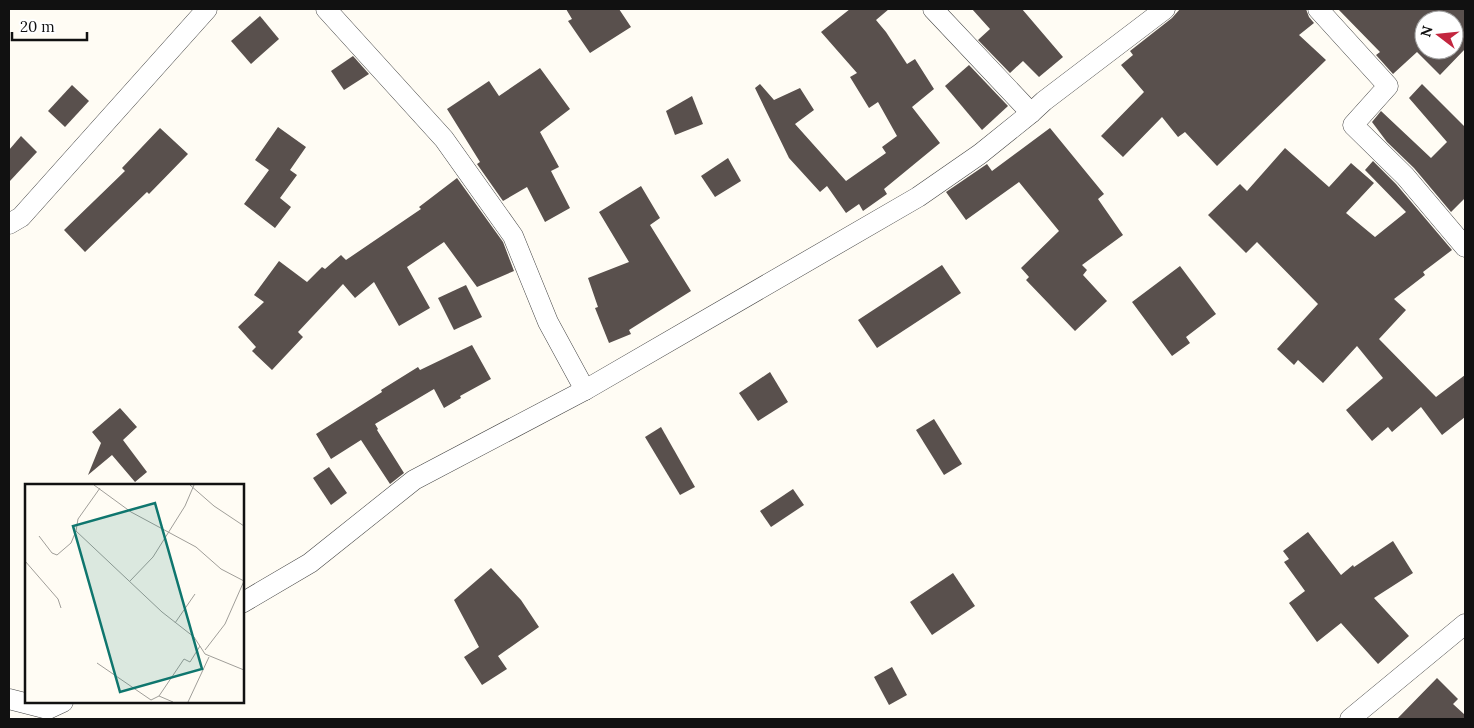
<svg xmlns="http://www.w3.org/2000/svg" width="1474" height="728" viewBox="0 0 1474 728" font-family="Lora,serif">
  <style>
    .building { fill: #59504d; fill-rule: evenodd }
    .lines { fill: none; stroke-linecap: round; stroke-linejoin: round }
    .street-casing { stroke: #444; stroke-width: 21 }
    .street { stroke: #fff; stroke-width: 20 }
    .inset-road { fill: none; stroke: #a09e99; stroke-width: 1 }
    .view { fill: #0f766e; fill-opacity: 0.15; stroke: #0f766e; stroke-width: 2.5 }
    .inset-edge { fill: none; stroke: #111; stroke-width: 2.5 }
  </style>
  <rect width="100%" height="100%" fill="#fffcf4"/>
  <g class="building">
    <polygon points="566,9 619,9 631,27 590,53 568,21 572,19"/>
    <polygon points="850,9 889,9 876,20 886,32 907,64 915,59 934,89 912,107 940,143 884,189 887,194 863,211 859,204 846,213 827,186 820,192 789,158 755,88 760,84 774,100 800,88 814,110 795,124 846,181 886,153 882,147 897,136 878,102 869,108 850,77 857,73 821,32"/>
    <polygon points="972,9 1022,9 1063,57 1039,77 1023,61 1010,73 978,40 990,29"/>
    <polygon points="1180,9 1306,9 1309,17 1314,23 1299,35 1326,60 1217,166 1185,132 1178,137 1162,117 1123,157 1101,136 1144,92 1121,65 1133,55 1130,51 1172,18"/>
    <path d="M1338,9H1465V49L1440,75L1417,52L1393,74L1376,55L1380,52ZM1424,20H1454V50H1424Z"/>
    <polygon points="260,16 279,39 251,64 231,41"/>
    <polygon points="353,56 369,74 344,90 331,71"/>
    <polygon points="969,65 1008,106 982,130 945,86"/>
    <polygon points="540,68 570,109 540,132 559,167 551,171 570,208 545,222 527,187 503,201 477,164 480,162 447,109 489,81 499,96"/>
    <polygon points="1422,84 1464,126 1465,125 1465,198 1451,212 1414,168 1387,142 1372,122 1381,111 1431,158 1447,142 1409,98"/>
    <polygon points="72,85 89,101 65,127 48,111"/>
    <polygon points="692,96 703,124 675,135 666,111"/>
    <polygon points="278,127 306,147 290,170 297,175 280,198 291,207 275,228 244,204 269,170 255,160"/>
    <polygon points="160,128 188,154 149,194 147,192 85,252 64,230 125,171 122,168"/>
    <polygon points="1050,128 1104,194 1098,199 1123,235 1082,265 1087,270 1083,275 1107,301 1075,331 1026,280 1029,277 1021,268 1059,231 1019,182 966,220 946,192 987,164 992,171"/>
    <polygon points="21,136 37,152 9,182 9,150"/>
    <polygon points="1285,148 1329,187 1351,163 1374,183 1346,213 1375,237 1406,212 1365,170 1373,161 1396,184 1452,250 1423,272 1425,275 1394,299 1406,310 1379,339 1436,397 1465,375 1465,417 1442,435 1421,407 1392,432 1388,427 1372,441 1346,410 1383,378 1357,346 1323,383 1298,360 1294,365 1277,349 1318,304 1257,242 1246,253 1208,215 1240,184 1247,191"/>
    <polygon points="728,158 741,181 715,197 701,176"/>
    <polygon points="457,178 503,242 514,271 477,287 444,242 407,267 430,308 399,326 374,282 355,298 343,284 298,332 303,337 272,370 252,351 256,347 238,327 264,302 254,295 279,261 307,282 322,267 325,269 341,255 346,260 421,209 419,207"/>
    <polygon points="641,186 660,218 650,225 691,291 629,330 631,334 609,343 595,308 598,307 588,278 629,262 599,212"/>
    <polygon points="942,265 961,293 877,348 858,320"/>
    <polygon points="1180,266 1216,314 1186,337 1190,343 1172,356 1132,302"/>
    <polygon points="466,285 482,317 454,330 438,298"/>
    <polygon points="472,345 491,379 460,396 461,398 444,408 434,389 375,424 378,429 377,430 404,473 390,484 361,440 331,459 316,434 382,392 381,390 418,367 420,370"/>
    <polygon points="770,372 788,402 758,421 739,393"/>
    <polygon points="120,408 137,427 123,440 147,472 135,482 112,455 88,475 101,443 92,432"/>
    <polygon points="934,419 962,464 944,475 916,430"/>
    <polygon points="661,427 695,487 680,495 645,437"/>
    <polygon points="329,467 347,493 331,505 313,478"/>
    <polygon points="793,489 804,505 771,527 760,511"/>
    <polygon points="1308,532 1341,575 1353,565 1354,567 1393,541 1413,573 1374,598 1409,636 1378,664 1341,623 1317,642 1289,603 1305,591 1284,562 1289,559 1283,551"/>
    <polygon points="491,568 521,600 539,627 498,656 507,669 482,685 464,657 479,647 454,600"/>
    <polygon points="953,573 975,606 932,635 910,602"/>
    <polygon points="892,667 907,695 889,705 874,677"/>
    <polygon points="1437,678 1458,699 1453,704 1465,715 1465,719 1397,719"/>
  </g>
  <g class="lines">
    <defs>
      <g id="street">
        <polyline points="326,9 444,139 513,236 548,322 585,390"/>
        <polyline points="933,9 1031,113"/>
        <polyline points="1318,9 1388,86 1353,125 1405,176 1465,247"/>
        <polyline points="9,224 21,217 207,9"/>
        <polyline points="242,603 310,563 414,480 585,390 918,197 980,154 1031,113 1044,101 1165,9"/>
        <polyline points="9,699 48,709 63,702"/>
        <polyline points="1350,719 1465,624"/>
      </g>
    </defs>
    <use href="#street" class="street-casing"/>
    <use href="#street" class="street"/>
  </g>
  <g transform="translate(25 484)">
    <rect width="219" height="219" fill="#fffcf4"/>
    <path class="inset-road" d="M69,1L106,28L171,63L196,85L219,97M165,1L189,22L219,42M75,4L53,35L51,47L137,128L169,153L180,170L219,186M14,52L27,69L32,71L46,59L51,47M0,77L33,115L36,124M105,97L128,73L160,22L169,1M150,139L170,110M180,166L200,140L219,97M72,179L126,216L134,212L159,175L165,178L175,162M134,212L148,218M163,218L184,173"/>
    <path class="view" d="M130,19L177,185L95,208L48,42Z"/>
    <rect width="219" height="219" class="inset-edge"/>
  </g>
  <rect width="1474" height="728" fill="none" stroke="#111111" stroke-width="20"/>
  <g transform="translate(1439 35) rotate(286)"><circle r="24" fill="#ffffff" stroke="#a0a0a0"/>
  <path d="M0-4L9 19L0 12L-9 19Z" fill="#c3263f"/>
  <text y="-8" font-size="14" font-weight="bold" text-anchor="middle" fill="#111111">N</text>
  </g>
  <path d="M12 32v8h75v-8" fill="none" stroke="#111111" stroke-width="2.5"/>
  <text x="20" y="32" font-size="15" fill="#111111" stroke="#ffffff" stroke-width="4" paint-order="stroke">20 m</text>
</svg>
